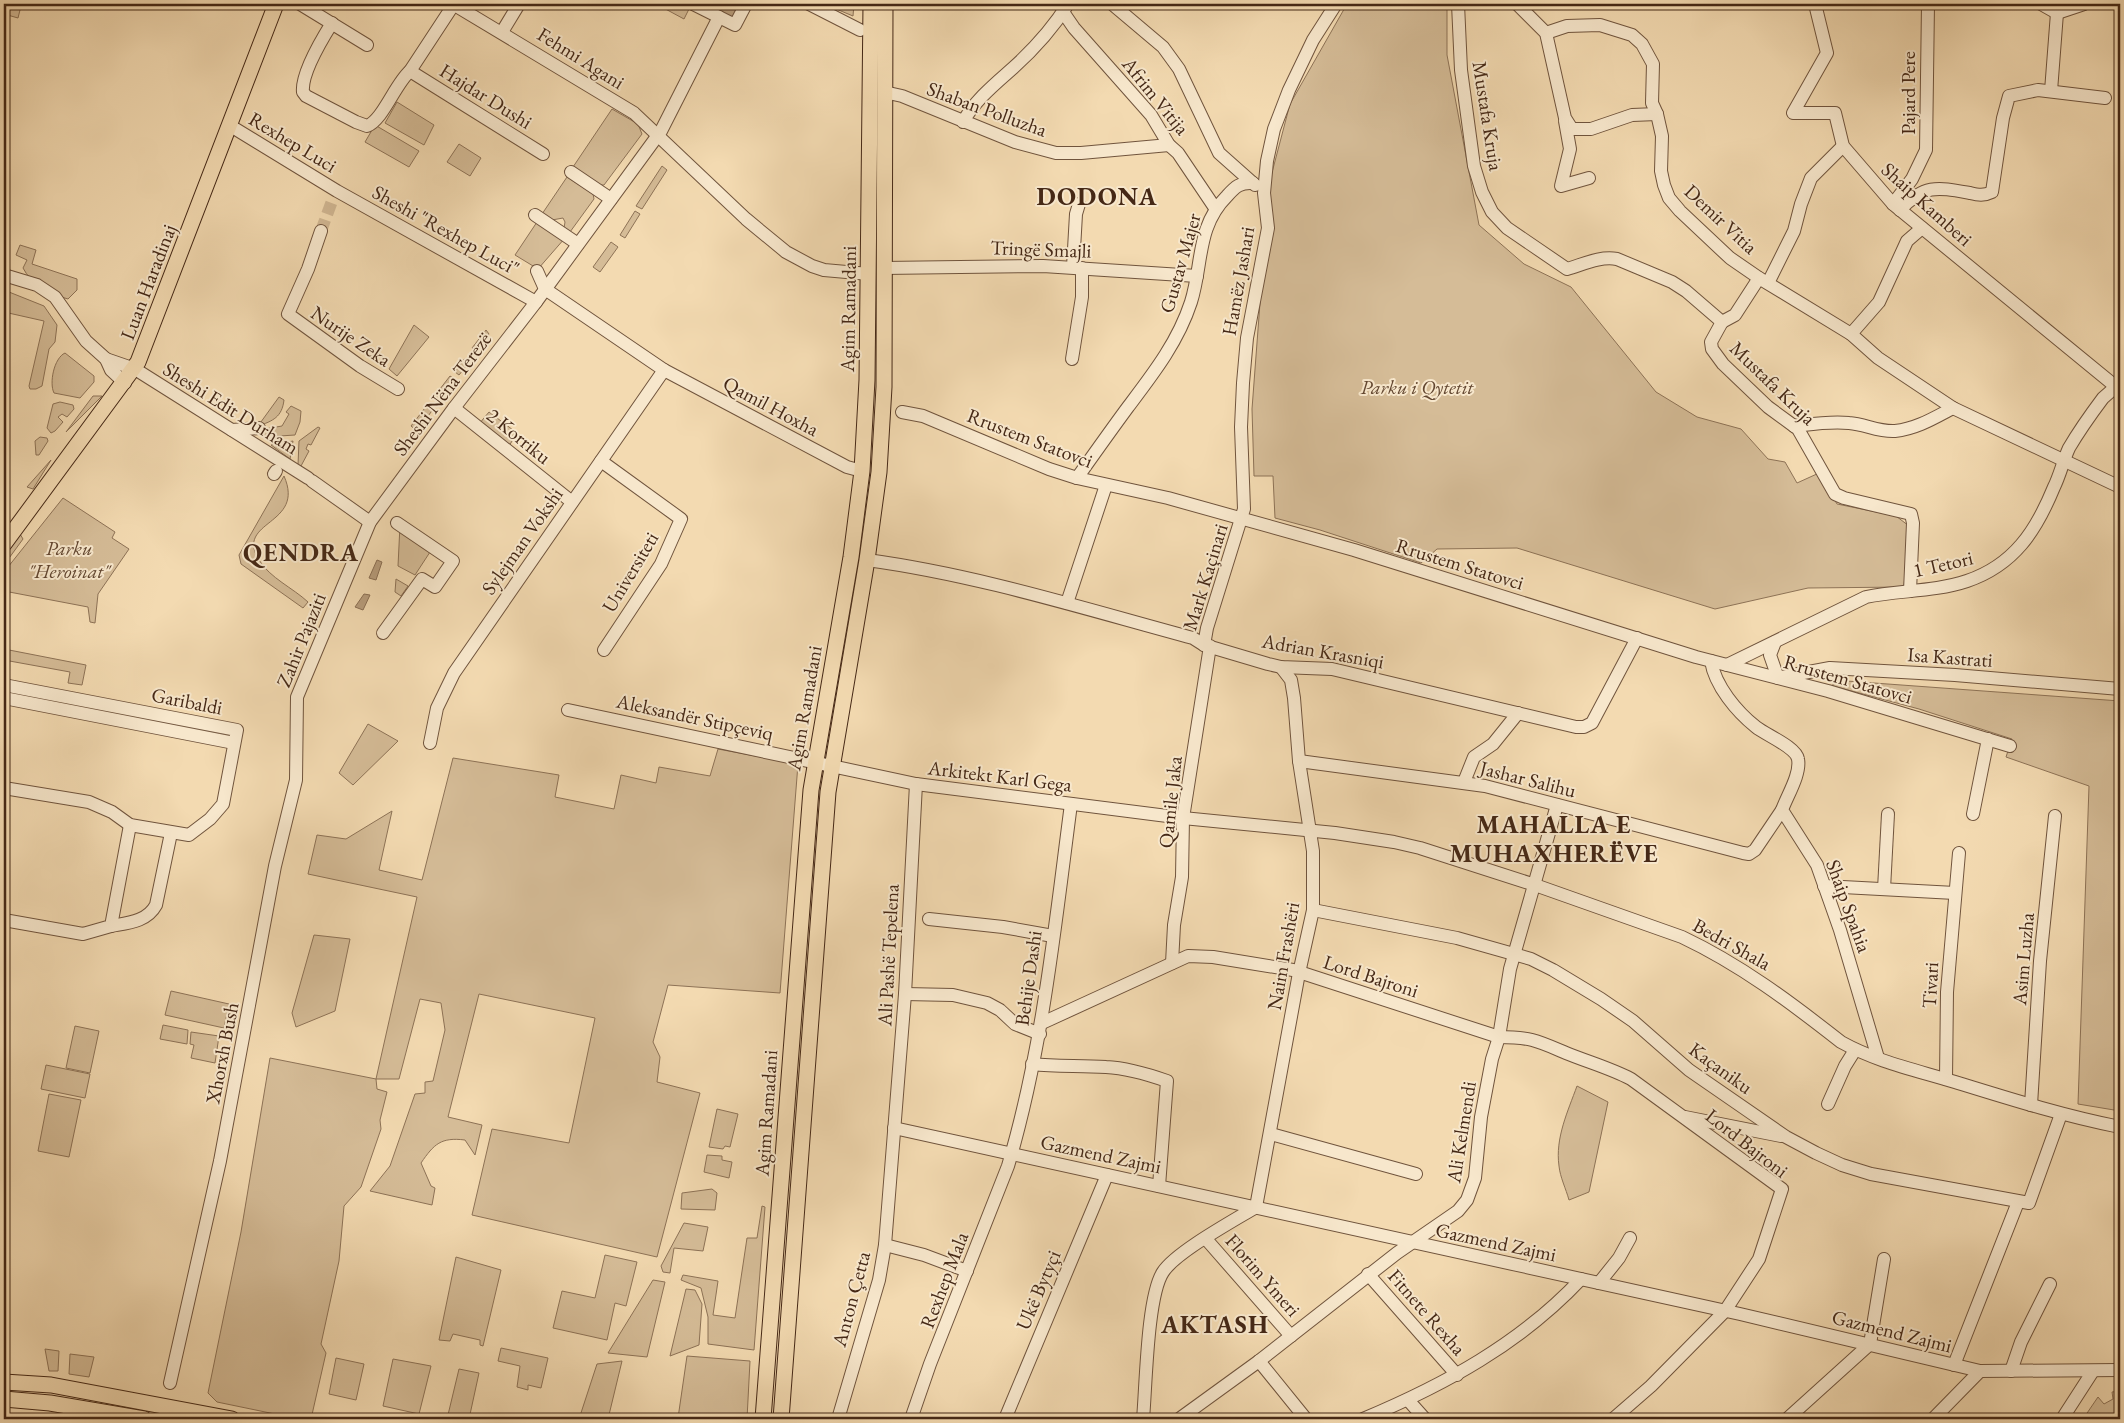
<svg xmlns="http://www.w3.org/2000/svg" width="2124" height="1423" viewBox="0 0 2124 1423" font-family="'EB Garamond',serif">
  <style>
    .green { fill: #d5bc97; stroke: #8d7256 }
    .water { fill: #b89d7c; stroke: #8a6e53 }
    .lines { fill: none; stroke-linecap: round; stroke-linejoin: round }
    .minor-tunnel { stroke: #d0b692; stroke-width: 12; stroke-dasharray: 12 6; stroke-linecap: butt }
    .minor-casing { stroke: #70543d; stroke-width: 14 }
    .major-casing { stroke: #452816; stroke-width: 17 }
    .minor { stroke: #f7e7cc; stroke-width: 12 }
    .major { stroke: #f3dab1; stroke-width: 15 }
    .labels { text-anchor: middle; stroke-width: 4; stroke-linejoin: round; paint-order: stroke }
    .street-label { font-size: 20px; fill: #452816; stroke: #f7e7cc }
    .park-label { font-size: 20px; font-style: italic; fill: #624630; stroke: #f7e7cc }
    .district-label { font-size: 25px; font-weight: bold; letter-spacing: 1px; fill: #452816; stroke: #f7e7cc }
  </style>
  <rect width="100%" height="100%" fill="#f3dab1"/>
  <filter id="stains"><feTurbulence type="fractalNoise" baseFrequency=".004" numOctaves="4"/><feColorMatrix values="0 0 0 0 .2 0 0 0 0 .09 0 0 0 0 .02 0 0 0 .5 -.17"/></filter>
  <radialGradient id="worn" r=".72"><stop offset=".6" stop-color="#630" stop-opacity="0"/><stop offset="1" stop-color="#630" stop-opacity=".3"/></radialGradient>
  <g class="green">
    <polygon points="4,4 21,6 18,18 4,14"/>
    <polygon points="659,4 688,4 691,5 684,19 658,5"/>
    <polygon points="824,4 854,4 853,16"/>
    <polygon points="1347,4 1447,4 1447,55 1479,225 1524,264 1571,287 1656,392 1697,417 1741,429 1768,459 1785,462 1797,483 1819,473 1837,504 1896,516 1909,526 1904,587 1808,588 1715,609 1517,548 1437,549 1421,563 1320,530 1275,518 1273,476 1254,476 1252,409 1269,184 1290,104"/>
    <polygon points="397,102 434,125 424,145 385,123"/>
    <polygon points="612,109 638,124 642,134 604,185 599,185 573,167"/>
    <polygon points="375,125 419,151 409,167 365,142"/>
    <polygon points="459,144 481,158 470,176 447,162"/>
    <polygon points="662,166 667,170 642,209 636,206"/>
    <polygon points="567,177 593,194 594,199 570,232 564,228 565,222 563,218 552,220 542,214"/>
    <polygon points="635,211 640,214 625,238 620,235"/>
    <polygon points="537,222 565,238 538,269 515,255"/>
    <polygon points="611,242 618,247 600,272 593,267"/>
    <path d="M20,245L36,250L32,264L77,279V290L68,299C50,294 31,284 23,268L27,260L16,255Z"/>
    <polygon points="4,290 44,306 57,325 55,342 49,349 42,386 36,389 30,389 29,386 44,321 4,312"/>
    <polygon points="414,325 429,337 397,376 389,369"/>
    <polygon points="486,330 489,334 476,352 472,348"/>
    <path d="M65,353L94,376V382L80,398L54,393C49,383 54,358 65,353Z"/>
    <polygon points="464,359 469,363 459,375 455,372"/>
    <polygon points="450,376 456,380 439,402 433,398"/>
    <polygon points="93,396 102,396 66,432"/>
    <path d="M279,397L284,400C282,417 273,421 258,426Z"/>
    <polygon points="60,402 73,405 74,409 67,417 62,414 58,417 63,422 55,431 51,433 47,428 53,404"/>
    <polygon points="428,404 434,408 417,431 411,426"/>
    <polygon points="291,406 301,411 300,422 295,435 264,437 259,430 282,426 289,414 286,412"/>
    <polygon points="489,412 517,433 509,446 479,424"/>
    <polygon points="318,427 320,428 311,445 308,444 306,449 309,451 301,466 298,465 299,441"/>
    <polygon points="40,437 47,438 48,441 39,455 36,455 35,441"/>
    <polygon points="293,441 290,459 271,445"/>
    <polygon points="51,460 33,489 27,487"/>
    <path d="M284,476C306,526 234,520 259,560C270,578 293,588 308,602L303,608L241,564L239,555Z"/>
    <polygon points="63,498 115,532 112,538 129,549 98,594 95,623 90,622 88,607 4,591 4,572"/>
    <polygon points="400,525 432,549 415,575 398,566"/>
    <polygon points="20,534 23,539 4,565 4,552"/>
    <polygon points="396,579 408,586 401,596 395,592"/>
    <polygon points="4,649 86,665 82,685 68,683 70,672 4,660"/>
    <polygon points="1833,680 2120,701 2120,1111 2078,1104 2089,786 2006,757 2012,739 1919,709 1833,686"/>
    <polygon points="368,724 398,741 353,785 339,773"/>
    <path d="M718,749L798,764L780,993L668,985L653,1042L660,1057L657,1082L700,1093L657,1257L472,1215L492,1129L569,1143L595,1018L479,994L448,1117L482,1125L475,1155L465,1140C441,1137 434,1144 421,1163L431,1186L435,1188L432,1205L370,1191L390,1166L415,1094L425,1093V1082L433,1081L445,1030L441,1003L420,999L399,1079H376L377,1089L387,1092L380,1120L381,1129L361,1187L344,1206L339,1261L321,1344L326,1353L311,1419H299L217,1402L208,1393L241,1232L270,1058L376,1079L417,897L308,874L317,835L346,839L392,811L379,870L422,880L453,758L559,775L555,797L614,809L621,775L656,783L659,767L710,776Z"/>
    <polygon points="314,935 350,939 335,1011 296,1027 292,1013"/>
    <polygon points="171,991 229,1004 224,1028 165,1015"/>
    <polygon points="163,1025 188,1030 187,1044 160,1039"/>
    <polygon points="75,1026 99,1031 90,1073 66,1068"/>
    <polygon points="191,1032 219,1036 215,1063 191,1058 194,1045 190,1044"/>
    <polygon points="46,1065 90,1074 85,1098 41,1089"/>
    <path d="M1577,1086L1608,1102L1589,1192L1569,1200C1566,1189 1560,1177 1559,1166C1555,1138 1568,1111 1577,1086Z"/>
    <polygon points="49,1094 81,1100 69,1157 38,1151"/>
    <polygon points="717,1109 738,1114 730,1147 725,1146 723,1149 709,1147"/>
    <polygon points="707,1155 722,1156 722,1160 732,1162 729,1178 704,1172"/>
    <polygon points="712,1189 717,1193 715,1210 681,1209 682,1193"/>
    <polygon points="762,1206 765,1207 754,1350 708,1344 708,1317 701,1288 681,1280 683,1275 718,1281 713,1315 735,1318 747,1238 757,1238"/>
    <polygon points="684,1223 708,1227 703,1251 674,1248 670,1273 663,1272 661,1266"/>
    <polygon points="605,1255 637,1262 626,1306 615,1303 607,1340 553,1328 562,1291 595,1298"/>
    <polygon points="456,1257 501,1270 483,1346 480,1345 480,1340 453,1334 450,1341 439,1340"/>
    <polygon points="653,1280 665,1282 647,1357 608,1353"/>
    <polygon points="686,1289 695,1290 702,1304 699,1345 670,1356"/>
    <polygon points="501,1348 548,1358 541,1388 528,1385 528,1390 517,1387 520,1366 498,1361"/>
    <polygon points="45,1349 59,1351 58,1371 49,1371"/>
    <polygon points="70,1354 94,1357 89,1377 69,1374"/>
    <polygon points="687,1356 750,1361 747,1419 678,1418"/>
    <polygon points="336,1358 364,1364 356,1400 329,1394"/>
    <polygon points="393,1359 431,1366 419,1414 383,1406"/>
    <polygon points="622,1361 608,1419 579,1419 597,1364"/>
    <polygon points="459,1369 479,1373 469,1419 447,1419"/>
    <polygon points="2120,1391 2120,1419 2083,1419 2098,1397 2104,1404 2113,1399 2112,1392"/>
  </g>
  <g class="water">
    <polygon points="713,4 739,4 732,18 711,8"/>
    <polygon points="377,560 382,562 376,580 369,578"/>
    <polygon points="364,594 370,595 363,610 355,607"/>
  </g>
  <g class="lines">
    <polyline class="minor-tunnel" points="321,231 332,201"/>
    <defs>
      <g id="minor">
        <polyline points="300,4 367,45"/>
        <polyline points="453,4 634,113 746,219 786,252 812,266 824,270 869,274"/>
        <polyline points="693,4 735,25 746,4"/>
        <polyline points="809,4 860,30"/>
        <polyline points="1112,4 1163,47 1179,69 1219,153 1255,185"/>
        <path d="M1458,4L1461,70L1474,166L1482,192L1492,212L1507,228L1567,269C1584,264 1600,256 1617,259L1672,282L1686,291L1722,322"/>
        <polyline points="1517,4 1546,33 1565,118 1572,129 1591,129 1632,115 1657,114"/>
        <polyline points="1815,4 1827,53 1793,113 1835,113 1843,146 1893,204 2120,390"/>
        <polyline points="2041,4 2057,13"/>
        <polyline points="1063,12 1074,28 1151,115 1169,145 1178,153 1215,208"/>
        <polyline points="2057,13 2084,4"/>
        <path d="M332,23C322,39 301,74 303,92L306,96L356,122L367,126C383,120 395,84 410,71L543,154"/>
        <polyline points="502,32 519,4"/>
        <polyline points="1546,33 1567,26 1600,25 1632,35 1642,44 1653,64 1652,103 1657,114 1662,136 1661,171 1664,185 1669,198 1680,211 1730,258 1759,278 1851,334 1878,358 1953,408 2120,487"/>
        <polyline points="410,71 454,4"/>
        <polyline points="2051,91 2057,13"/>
        <polyline points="884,92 902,96 1015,142 1056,153 1081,153 1169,145"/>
        <polyline points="1565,121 1570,149 1561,186 1589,178"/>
        <path d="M963,122C975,100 995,84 1013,68C1034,49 1053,28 1068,4"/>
        <polyline points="229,125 337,191 536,302"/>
        <polyline points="571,172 611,199"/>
        <polyline points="1893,204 1912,179 1926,150 1928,4"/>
        <path d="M1900,210C1924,184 1937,187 1970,193C1978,195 1984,196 1992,192L2003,118L2009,96L2038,90L2105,98"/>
        <polyline points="535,215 578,244"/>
        <polyline points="321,231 308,269 288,314 360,366 398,389"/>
        <polyline points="1073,267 1076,214 1079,204"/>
        <polyline points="883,268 1043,266 1197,276"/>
        <polyline points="537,271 545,289 664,370 847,467 862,471"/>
        <polyline points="4,275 37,285 55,297 86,341 106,359 111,370 125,383"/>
        <polyline points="1768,283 1794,231 1801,204 1811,178 1843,146"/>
        <polyline points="1722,322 1711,342 1712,349 1723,364 1768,407 1798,429 1835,494 1844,498 1911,514 1913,523 1910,591"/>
        <polyline points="1722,322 1735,315 1759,278"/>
        <polyline points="1851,334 1879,302 1907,241 1922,228"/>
        <polyline points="106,359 135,369 308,478"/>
        <polyline points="1072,359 1082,297 1082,268"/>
        <polyline points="454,408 572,502"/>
        <polyline points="902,412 923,416 1049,469 1077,478 1168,498 1354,550 1696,657 1828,691 2010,746"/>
        <path d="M1794,426C1812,424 1830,421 1849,423C1865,424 1878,432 1895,431C1916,429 1934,418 1953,408"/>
        <polyline points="232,430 259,428"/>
        <polyline points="601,461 681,519 661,564 604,650"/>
        <polyline points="274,474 276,471"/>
        <path d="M1077,478C1094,454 1111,430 1128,407C1153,374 1178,342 1191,302C1203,264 1196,227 1227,196C1235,187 1240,182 1253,183"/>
        <polyline points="312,481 370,522"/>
        <path d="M867,560C978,575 1085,609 1193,638L1204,645L1268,664L1281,667L1332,669L1576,727H1584L1592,723L1637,638"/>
        <polyline points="1067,603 1106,485"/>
        <polyline points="383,633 422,579 435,587 453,561 397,523"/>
        <polyline points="1775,642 1770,655 1778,678"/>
        <polyline points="1204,645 1207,628 1244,509 1241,427 1243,383 1247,338 1268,228 1264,193 1267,161 1274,129 1289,90 1313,40 1336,4"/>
        <path d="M1711,661C1715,686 1737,712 1756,727C1766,735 1796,747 1798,759C1801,774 1787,796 1782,810L1817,865L1840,930L1878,1058"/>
        <path d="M1727,665L1866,597C1899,590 1934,592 1967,581C2014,565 2036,531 2054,487C2060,475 2063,461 2069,448C2079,431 2091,414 2103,398L2111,391L2120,389"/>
        <polyline points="1782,677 1830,668 1955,675 2120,689"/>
        <polyline points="4,685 237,730 223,804 210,819 189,835 130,825 112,812 89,802 4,788"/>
        <polyline points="4,698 234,743"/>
        <path d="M568,710L916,784L1183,818L1335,833L1394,842L1420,848L1535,885L1682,937C1741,965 1790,1002 1841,1042C1877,1062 1916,1070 1955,1082C2010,1099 2064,1116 2120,1127"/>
        <polyline points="430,743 437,708 454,673 664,370"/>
        <polyline points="1299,761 1485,786 1743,853 1749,854 1755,850 1782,810"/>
        <polyline points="1464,782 1474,757 1493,744 1518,713"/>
        <polyline points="1973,814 1988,739"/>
        <polyline points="1824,886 1955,893"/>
        <polyline points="1884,889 1888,814"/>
        <polyline points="1313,910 1457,938 1531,959 1553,970 1601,999 1633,1021 1689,1070 1786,1137 1816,1153 1842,1165 1871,1174 2029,1203 2061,1114"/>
        <polyline points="929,919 1003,927 1053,936"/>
        <polyline points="4,920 83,934 111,926 130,825"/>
        <path d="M111,926C127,923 147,922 156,905L171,833"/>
        <polyline points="1172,963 1174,925 1182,877 1183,818 1210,646"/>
        <polyline points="905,994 953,995 987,1003 1000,1010 1015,1024 1040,1034"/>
        <path d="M1042,1023L1188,956L1213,957L1293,970L1499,1037C1531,1037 1538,1041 1566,1053C1588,1062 1610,1068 1631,1079L1782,1189L1759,1259L1725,1311L1651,1386L1613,1419"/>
        <path d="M1032,1064C1057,1067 1081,1065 1106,1067C1127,1068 1147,1074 1167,1081L1159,1186"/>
        <polyline points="1946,1079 1947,992 1959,853"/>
        <polyline points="1828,1104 1845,1066 1855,1050"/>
        <polyline points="2031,1105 2040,961 2055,816"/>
        <polyline points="1685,1117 1781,1136"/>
        <polyline points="894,1128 1740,1314 1980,1371 2120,1370"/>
        <polyline points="1271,1134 1416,1174"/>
        <polyline points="1206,1239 1291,1336"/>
        <polyline points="885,1245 924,1255 967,1271"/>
        <polyline points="1368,1274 1457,1375"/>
        <polyline points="1599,1283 1619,1258 1630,1238"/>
        <polyline points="1259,1361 1306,1419"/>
        <polyline points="1954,1365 2018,1202"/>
        <polyline points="2011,1371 2021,1342 2050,1284"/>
        <polyline points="170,1383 220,1161 275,866 296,780 297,697 370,522 454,408 536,302 661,131 719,17"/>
        <polyline points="1408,1400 1425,1419"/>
        <polyline points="838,1419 879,1280 885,1245 905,994 916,784"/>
        <path d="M911,1419L930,1364L1008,1166C1043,1048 1055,925 1071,804"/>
        <polyline points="1005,1419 1107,1175"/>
        <path d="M1143,1419C1146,1387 1147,1296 1163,1272C1176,1252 1233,1221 1256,1207L1299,973L1313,910V851L1299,761L1294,698L1291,680L1281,667"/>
        <polyline points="1179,1419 1259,1361 1397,1253 1458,1211 1467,1200 1475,1178 1481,1117 1492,1059 1499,1037 1510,969 1557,805"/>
        <path d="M1363,1419C1444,1385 1520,1344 1581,1279"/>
        <polyline points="1787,1419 1870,1344 1884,1259"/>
        <polyline points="1933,1419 1980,1371"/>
        <polyline points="2062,1419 2093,1371"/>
      </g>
      <g id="major">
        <polyline points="4,544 138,362 276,4"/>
        <polyline points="4,1382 51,1385 232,1419"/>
        <polyline points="4,1399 50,1403 144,1419"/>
        <polyline points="763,1419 811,790 851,557 862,471 867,380 871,4"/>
        <polyline points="781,1419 828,792 867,560 879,472 884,387 885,4"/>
      </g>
    </defs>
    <use href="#minor" class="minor-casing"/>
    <use href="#major" class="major-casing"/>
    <use href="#minor" class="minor"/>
    <use href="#major" class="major"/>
  </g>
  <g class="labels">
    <g class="street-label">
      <text transform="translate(581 58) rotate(32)" y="7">Fehmi Agani</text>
      <text transform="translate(1908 93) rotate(-90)" y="7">Pajard Pere</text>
      <text transform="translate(486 96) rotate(32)" y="7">Hajdar Dushi</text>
      <text transform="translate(1156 96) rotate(51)" y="7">Afrim Vitija</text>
      <text transform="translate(987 109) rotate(20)" y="7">Shaban Polluzha</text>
      <text transform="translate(1488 116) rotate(81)" y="7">Mustafa Kruja</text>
      <text transform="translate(293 142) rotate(31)" y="7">Rexhep Luci</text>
      <text transform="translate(1927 204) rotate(42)" y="7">Shaip Kamberi</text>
      <text transform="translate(1721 219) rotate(43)" y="7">Demir Vitia</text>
      <text transform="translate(446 230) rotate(29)" y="7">Sheshi "Rexhep Luci"</text>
      <text transform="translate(1041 249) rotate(2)" y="7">Tringë Smajli</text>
      <text transform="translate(1180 263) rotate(-74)" y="7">Gustav Majer</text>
      <text transform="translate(1238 281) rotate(-80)" y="7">Hamëz Jashari</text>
      <text transform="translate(148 282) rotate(-69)" y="7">Luan Haradinaj</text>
      <text transform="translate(848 309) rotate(-89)" y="7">Agim Ramadani</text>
      <text transform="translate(351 336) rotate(34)" y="7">Nurije Zeka</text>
      <text transform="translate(1773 383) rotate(44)" y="7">Mustafa Kruja</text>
      <text transform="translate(442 394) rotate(-53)" y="7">Sheshi Nëna Terezë</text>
      <text transform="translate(771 406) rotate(28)" y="7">Qamil Hoxha</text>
      <text transform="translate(231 408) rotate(32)" y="7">Sheshi Edit Durham</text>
      <text transform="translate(519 436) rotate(39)" y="7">2 Korriku</text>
      <text transform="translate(1030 438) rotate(21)" y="7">Rrustem Statovci</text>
      <text transform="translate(522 541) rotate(-55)" y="7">Sylejman Vokshi</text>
      <text transform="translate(1460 564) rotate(17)" y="7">Rrustem Statovci</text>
      <text transform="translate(1943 564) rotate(-13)" y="7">1 Tetori</text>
      <text transform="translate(630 572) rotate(-59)" y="7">Universiteti</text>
      <text transform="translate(1205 577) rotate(-73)" y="7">Mark Kaçinari</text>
      <text transform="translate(301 640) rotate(-68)" y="7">Zahir Pajaziti</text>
      <text transform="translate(1323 651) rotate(10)" y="7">Adrian Krasniqi</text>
      <text transform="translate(1950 657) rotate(4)" y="7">Isa Kastrati</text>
      <text transform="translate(1848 679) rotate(16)" y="7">Rrustem Statovci</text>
      <text transform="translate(187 701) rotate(11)" y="7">Garibaldi</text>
      <text transform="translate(804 708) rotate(-80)" y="7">Agim Ramadani</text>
      <text transform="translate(695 717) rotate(12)" y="7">Aleksandër Stipçeviq</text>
      <text transform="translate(1000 776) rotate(7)" y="7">Arkitekt Karl Gega</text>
      <text transform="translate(1528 779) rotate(14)" y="7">Jashar Salihu</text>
      <text transform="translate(1170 802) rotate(-84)" y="7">Qamile Jaka</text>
      <text transform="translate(1849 906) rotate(70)" y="7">Shaip Spahia</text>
      <text transform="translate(1732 944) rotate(29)" y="7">Bedri Shala</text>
      <text transform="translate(888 955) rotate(-87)" y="7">Ali Pashë Tepelena</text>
      <text transform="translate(1283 956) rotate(-80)" y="7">Naim Frashëri</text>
      <text transform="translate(2023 959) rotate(-85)" y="7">Asim Luzha</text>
      <text transform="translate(1371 976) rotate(18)" y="7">Lord Bajroni</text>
      <text transform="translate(1028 978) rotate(-82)" y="7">Behije Dashi</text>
      <text transform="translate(1930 985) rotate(-87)" y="7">Tivari</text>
      <text transform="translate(222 1053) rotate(-79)" y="7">Xhorxh Bush</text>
      <text transform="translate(1721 1068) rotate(36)" y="7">Kaçaniku</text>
      <text transform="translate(766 1113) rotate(-86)" y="7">Agim Ramadani</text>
      <text transform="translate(1461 1132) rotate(-81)" y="7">Ali Kelmendi</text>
      <text transform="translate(1747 1143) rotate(38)" y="7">Lord Bajroni</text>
      <text transform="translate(1101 1154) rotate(12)" y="7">Gazmend Zajmi</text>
      <text transform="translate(1496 1242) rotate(12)" y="7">Gazmend Zajmi</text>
      <text transform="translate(1263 1275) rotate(49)" y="7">Florim Ymeri</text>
      <text transform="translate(944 1280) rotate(-69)" y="7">Rexhep Mala</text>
      <text transform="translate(1038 1290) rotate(-67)" y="7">Ukë Bytyçi</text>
      <text transform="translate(851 1299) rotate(-75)" y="7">Anton Çetta</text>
      <text transform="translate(1427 1312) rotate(49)" y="7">Fitnete Rexha</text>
      <text transform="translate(1892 1331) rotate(14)" y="7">Gazmend Zajmi</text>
    </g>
    <g class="park-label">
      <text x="1417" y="394">Parku i Qytetit</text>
      <text x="69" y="555">Parku<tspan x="69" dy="23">"Heroinat"</tspan></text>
    </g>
    <g class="district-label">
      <text x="1097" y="205">DODONA</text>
      <text x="301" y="561">QENDRA</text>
      <text x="1554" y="833">MAHALLA E<tspan x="1554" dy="29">MUHAXHERËVE</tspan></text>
      <text x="1215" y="1333">AKTASH</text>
    </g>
  </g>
  <rect width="2124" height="1423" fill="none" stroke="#f3dab1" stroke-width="20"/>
  <rect x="5" y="5" width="2114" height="1413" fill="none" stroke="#452816" stroke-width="2.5"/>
  <rect x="10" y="10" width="2104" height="1403" fill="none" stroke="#452816"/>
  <rect width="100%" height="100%" filter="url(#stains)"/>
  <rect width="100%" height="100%" fill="url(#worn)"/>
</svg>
